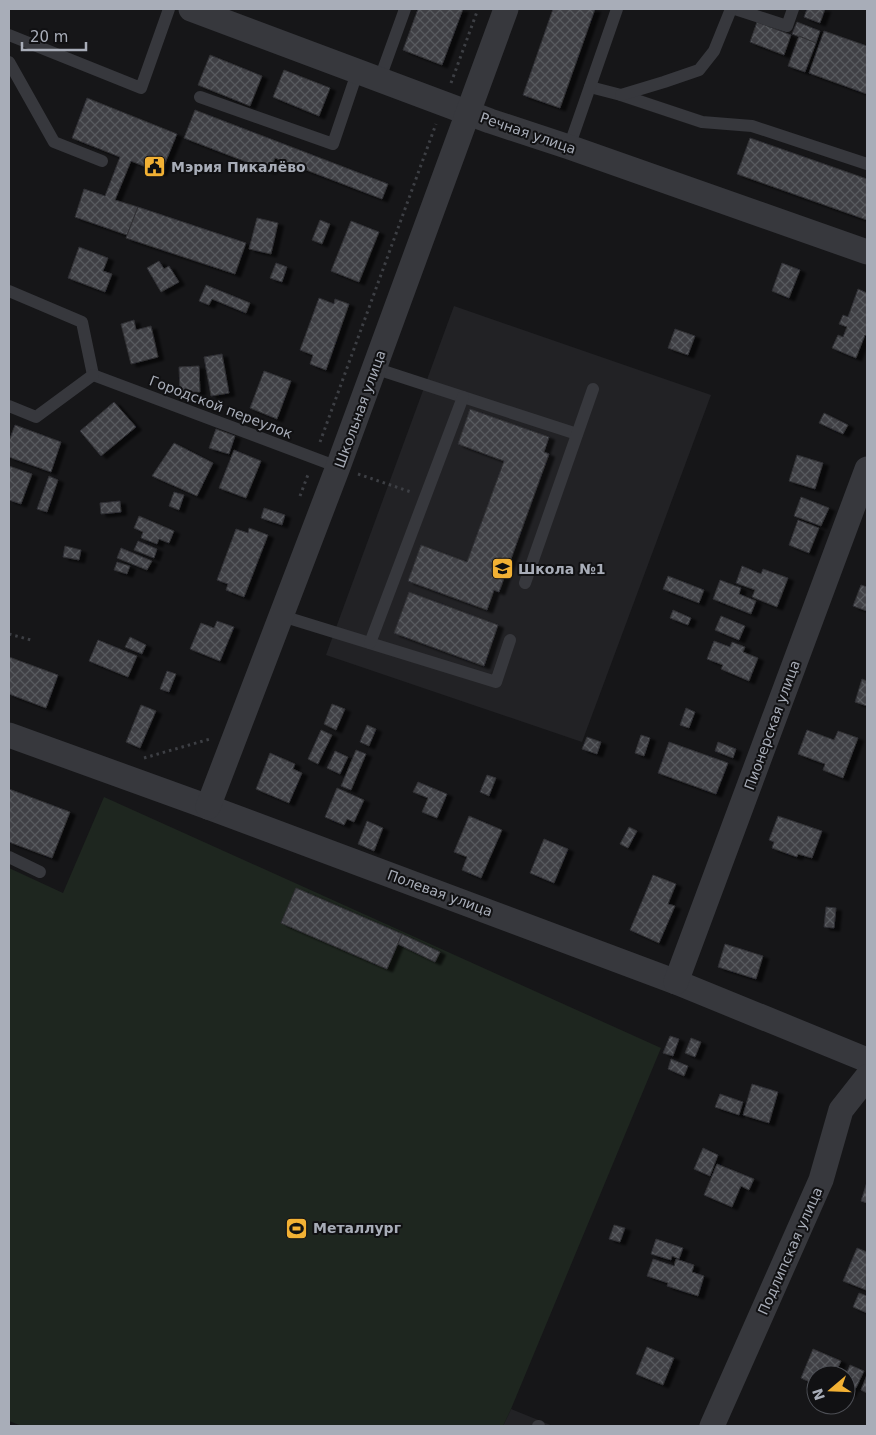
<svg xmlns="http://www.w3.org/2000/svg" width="876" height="1435" viewBox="0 0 876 1435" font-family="'DejaVu Sans',sans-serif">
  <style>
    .built { fill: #222225 }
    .grass { fill: #1e261f }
    .building { fill: url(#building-cross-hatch); stroke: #303034; filter: url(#shadow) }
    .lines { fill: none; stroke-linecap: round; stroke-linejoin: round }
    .path { stroke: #3d3f44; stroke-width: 3; stroke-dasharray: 2.5 4; stroke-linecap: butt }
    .lane { stroke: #37383d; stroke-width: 12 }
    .street { stroke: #37383d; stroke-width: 25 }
    .labels { text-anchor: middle; stroke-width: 4; stroke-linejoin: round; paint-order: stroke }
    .street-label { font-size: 14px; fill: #a8adb8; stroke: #111113 }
    .poi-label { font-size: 14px; font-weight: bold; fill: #a8adb8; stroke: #111113; text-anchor: start }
  </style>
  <defs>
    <pattern id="building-cross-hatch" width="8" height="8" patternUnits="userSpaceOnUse" patternTransform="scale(1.25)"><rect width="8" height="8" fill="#404145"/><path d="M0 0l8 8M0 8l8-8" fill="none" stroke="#595a5e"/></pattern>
    <filter id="shadow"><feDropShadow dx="5.5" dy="3" stdDeviation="1" flood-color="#0009"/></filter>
  </defs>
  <rect width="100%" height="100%" fill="#161618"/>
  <g class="built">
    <polygon points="454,306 711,395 582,742 326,655"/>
    <polygon points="511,1409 553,1426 503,1426"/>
  </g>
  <polygon class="grass" points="104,797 661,1048 511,1409 503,1426 22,1426 9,1421 9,868 63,893"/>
  <g class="building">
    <polygon points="418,9 463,9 442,65 403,50"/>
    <polygon points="553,9 595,9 560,108 523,95"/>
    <polygon points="807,9 825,9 820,23 804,17"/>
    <polygon points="757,22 791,35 784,55 750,42"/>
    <polygon points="797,22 820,31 816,43 792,34"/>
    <polygon points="824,31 867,46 867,94 809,73"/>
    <polygon points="799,36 816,43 805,72 788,66"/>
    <polygon points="210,55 262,76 250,106 198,85"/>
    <polygon points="284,70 330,88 319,116 273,97"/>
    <polygon points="87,98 177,134 161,173 131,161 115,200 138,207 127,235 75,217 84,189 105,196 120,157 72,138"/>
    <polygon points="195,110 388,184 382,199 275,158 270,171 184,138"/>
    <polygon points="750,138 867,179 867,220 737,174"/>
    <polygon points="138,207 246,243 235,274 126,238"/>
    <polygon points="257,218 278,223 271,254 249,249"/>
    <polygon points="320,220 330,224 322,244 312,240"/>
    <polygon points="351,221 379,232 359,282 331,271"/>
    <polygon points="79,247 108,258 103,271 112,274 105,292 68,278"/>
    <polygon points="159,261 164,269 169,266 179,282 161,292 147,268"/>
    <polygon points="276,263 287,267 282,282 270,278"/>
    <polygon points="782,263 800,270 789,298 772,291"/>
    <polygon points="206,285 250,303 246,313 212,299 209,305 199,301"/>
    <polygon points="858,289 867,293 867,336 865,335 856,358 832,348 838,335 843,337 847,327 839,324 843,315 848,317"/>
    <polygon points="319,298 334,304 335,299 349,304 326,370 310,364 313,355 300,350"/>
    <polygon points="134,320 136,330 151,326 158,357 131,364 121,324"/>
    <polygon points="675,329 695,336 688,355 668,348"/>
    <polygon points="222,354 229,393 211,396 204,357"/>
    <polygon points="199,366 200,392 180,392 179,367"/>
    <polygon points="264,371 291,381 277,419 250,408"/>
    <polygon points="114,402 136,427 101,456 80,431"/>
    <polygon points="470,409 549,437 544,452 549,454 499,592 494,590 487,610 408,581 421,545 467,562 504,461 458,444"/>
    <polygon points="824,413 848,425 843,434 819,423"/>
    <polygon points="15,425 61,442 51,472 9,457 9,441"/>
    <polygon points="216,429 235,436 229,454 209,448"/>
    <polygon points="174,443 213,463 197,496 152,476"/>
    <polygon points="234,450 261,461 246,498 219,488"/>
    <polygon points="797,455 823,463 815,489 789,481"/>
    <polygon points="9,466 32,474 21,504 9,500"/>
    <polygon points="49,476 58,480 47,512 37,509"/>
    <polygon points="174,492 184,495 179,510 169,506"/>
    <polygon points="801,497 829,508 821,526 794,516"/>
    <polygon points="120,501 121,512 101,514 100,503"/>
    <polygon points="264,508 285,515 282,525 261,518"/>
    <polygon points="139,516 174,531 169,543 159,539 157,544 141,538 143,532 134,528"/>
    <polygon points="798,520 819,528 809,553 789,545"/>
    <polygon points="249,528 268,535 244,597 226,590 228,584 217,580 236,529 248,533"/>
    <polygon points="138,541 157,549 154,558 134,550"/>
    <polygon points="65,546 81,550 79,560 63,557"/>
    <polygon points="121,548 152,561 147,570 117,558"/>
    <polygon points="117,562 130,566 127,574 114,570"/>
    <polygon points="742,566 761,574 763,569 788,578 777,607 752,597 755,590 736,583"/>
    <polygon points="668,576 704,590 699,603 663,589"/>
    <polygon points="720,580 741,588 739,594 756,601 751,614 713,599"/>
    <polygon points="861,585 867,587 867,611 853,606"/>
    <polygon points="409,592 498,625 484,666 394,633"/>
    <polygon points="673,610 691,618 688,625 670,618"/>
    <polygon points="721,616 745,626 739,640 715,630"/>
    <polygon points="217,621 234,627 220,661 190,649 201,623 214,628"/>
    <polygon points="130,637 146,645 142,654 125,647"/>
    <polygon points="98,640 137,656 128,677 89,661"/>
    <polygon points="714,641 730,647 732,642 745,647 743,652 758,658 749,681 721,669 723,665 707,659"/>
    <polygon points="9,657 58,675 46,708 9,694"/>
    <polygon points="167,671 176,674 169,692 160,689"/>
    <polygon points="862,679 867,681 867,706 855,702"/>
    <polygon points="332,704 345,709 336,730 324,724"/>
    <polygon points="141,705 156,711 140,748 126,742"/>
    <polygon points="686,708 695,712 689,728 680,725"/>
    <polygon points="367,725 376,729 369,746 360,742"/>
    <polygon points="321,730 332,735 318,764 308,759"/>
    <polygon points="807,730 834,740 838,731 858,738 843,778 823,770 825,764 798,754"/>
    <polygon points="641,735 650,738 644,756 635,753"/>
    <polygon points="587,737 601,742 597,754 582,749"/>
    <polygon points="669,742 728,763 716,794 658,773"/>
    <polygon points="718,742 736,749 733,758 715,751"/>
    <polygon points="356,750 366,754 351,790 341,786"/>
    <polygon points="335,751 348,757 340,774 327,768"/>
    <polygon points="270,753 295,764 293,769 302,773 289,803 256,789"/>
    <polygon points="487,775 496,778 489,796 480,792"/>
    <polygon points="418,782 447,794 437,818 422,812 428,798 413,792"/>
    <polygon points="337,788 364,800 354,822 347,819 344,825 325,817"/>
    <polygon points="9,789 70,812 52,858 9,842"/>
    <polygon points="469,816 502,830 481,878 462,870 467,857 454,852"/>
    <polygon points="778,816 822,831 812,858 798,854 797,857 772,848 774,842 769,840"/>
    <polygon points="367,821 383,828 374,851 358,844"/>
    <polygon points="629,827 637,831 628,848 620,844"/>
    <polygon points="544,839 568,849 554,883 530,873"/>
    <polygon points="653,875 676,884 668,904 675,906 659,943 630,930"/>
    <polygon points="296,888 402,934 387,969 281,923"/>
    <polygon points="826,907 836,908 834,928 824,927"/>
    <polygon points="402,934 440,952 435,962 398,944"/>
    <polygon points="725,944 763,956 756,979 718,967"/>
    <polygon points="670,1036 679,1039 673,1056 663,1053"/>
    <polygon points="691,1038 701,1042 695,1057 685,1053"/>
    <polygon points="671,1059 688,1066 684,1076 668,1069"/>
    <polygon points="752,1084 778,1092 769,1123 743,1115"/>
    <polygon points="720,1094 743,1102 739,1115 715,1107"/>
    <polygon points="703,1148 718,1155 710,1176 694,1169"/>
    <polygon points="717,1164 754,1179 749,1190 741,1186 732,1207 704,1195"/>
    <polygon points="867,1182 867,1203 861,1201"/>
    <polygon points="614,1225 625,1228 620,1242 609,1239"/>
    <polygon points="656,1239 683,1248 679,1259 672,1256 671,1260 651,1254"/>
    <polygon points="857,1248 867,1252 866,1290 843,1281"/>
    <polygon points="653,1259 674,1266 676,1259 694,1265 692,1272 704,1276 698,1296 667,1286 668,1283 647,1276"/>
    <polygon points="859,1293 867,1296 867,1313 853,1307"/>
    <polygon points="647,1347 674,1358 663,1385 636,1374"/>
    <polygon points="813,1349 841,1361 837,1370 846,1374 850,1365 864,1371 856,1388 853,1387 850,1394 846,1393 846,1375 816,1375 816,1385 801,1378"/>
    <polygon points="867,1375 867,1393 861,1390"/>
  </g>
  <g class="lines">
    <g class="path">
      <polyline points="451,83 478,9"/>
      <polyline points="320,442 436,124"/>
      <polyline points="358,474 411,492"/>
      <polyline points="300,496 309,472"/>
      <polyline points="9,634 31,640"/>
      <polyline points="144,758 210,739"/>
    </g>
    <g class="lane">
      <polyline points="735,9 787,26 793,9"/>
      <polyline points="9,35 141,88 169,9"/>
      <polyline points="9,62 54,142 102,161"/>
      <polyline points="379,81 405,9"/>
      <polyline points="590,87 621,95 702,122 752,126 867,164"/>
      <polyline points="621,95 664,82 699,70 714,51 731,9"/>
      <polyline points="200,97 333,144 357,73"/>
      <polyline points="569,147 617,9"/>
      <polyline points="9,291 82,322 93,375"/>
      <polyline points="374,368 577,434"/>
      <polyline points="93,375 338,467"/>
      <polyline points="9,406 36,417 93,375"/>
      <polyline points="525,583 593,389"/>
      <polyline points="282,616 496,682 510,640"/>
      <polyline points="370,643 463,397"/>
      <polyline points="9,857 40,872"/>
      <polyline points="538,1426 539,1426"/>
    </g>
    <g class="street">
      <polyline points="191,9 490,121 569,147 867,252"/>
      <polyline points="9,735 208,807 676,982 867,1060"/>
      <polyline points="208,807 338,467 506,9"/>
      <polyline points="676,982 867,469"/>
      <polyline points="712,1426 821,1180 841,1110 867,1077"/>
    </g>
  </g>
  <defs>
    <symbol id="civic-square" viewBox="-11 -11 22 22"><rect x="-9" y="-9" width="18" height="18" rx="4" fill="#f2b134" stroke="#111113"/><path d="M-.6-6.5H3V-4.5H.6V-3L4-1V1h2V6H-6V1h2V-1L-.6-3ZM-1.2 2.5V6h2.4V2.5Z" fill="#111"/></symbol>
    <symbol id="school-square" viewBox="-11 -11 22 22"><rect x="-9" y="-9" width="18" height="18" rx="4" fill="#f2b134" stroke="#111113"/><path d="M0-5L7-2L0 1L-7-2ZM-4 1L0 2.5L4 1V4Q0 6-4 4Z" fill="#111"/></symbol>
    <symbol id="stadium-square" viewBox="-11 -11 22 22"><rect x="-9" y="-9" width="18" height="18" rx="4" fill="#f2b134" stroke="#111113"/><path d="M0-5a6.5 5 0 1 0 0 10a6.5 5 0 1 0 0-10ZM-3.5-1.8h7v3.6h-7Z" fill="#111"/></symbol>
  </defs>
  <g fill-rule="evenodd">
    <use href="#civic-square" x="142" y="154" width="25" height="25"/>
    <use href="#school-square" x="490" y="556" width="25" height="25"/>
    <use href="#stadium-square" x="284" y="1216" width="25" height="25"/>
  </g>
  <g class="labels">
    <g class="street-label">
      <text transform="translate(528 133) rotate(19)" y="5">Речная улица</text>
      <text transform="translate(221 407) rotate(21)" y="5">Городской переулок</text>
      <text transform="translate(360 409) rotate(-70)" y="5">Школьная улица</text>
      <text transform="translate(772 725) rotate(-70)" y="5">Пионерская улица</text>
      <text transform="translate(440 893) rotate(20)" y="5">Полевая улица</text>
      <text transform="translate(790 1251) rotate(-66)" y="5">Подлипская улица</text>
    </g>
    <g class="poi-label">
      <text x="171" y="172">Мэрия Пикалёво</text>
      <text x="518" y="574">Школа №1</text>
      <text x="313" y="1233">Металлург</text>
    </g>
  </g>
  <rect width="876" height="1435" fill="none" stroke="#a8adb8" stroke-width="20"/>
  <g transform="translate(831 1390) rotate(251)"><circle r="24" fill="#111113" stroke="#4d4f55"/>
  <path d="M0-4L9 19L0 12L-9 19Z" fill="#f2b134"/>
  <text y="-8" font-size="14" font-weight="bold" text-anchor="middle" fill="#a8adb8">N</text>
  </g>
  <path d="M22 42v8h64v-8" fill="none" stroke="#a8adb8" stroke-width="2.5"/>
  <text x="30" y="42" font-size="15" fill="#a8adb8" stroke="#111113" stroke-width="4" paint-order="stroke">20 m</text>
</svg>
